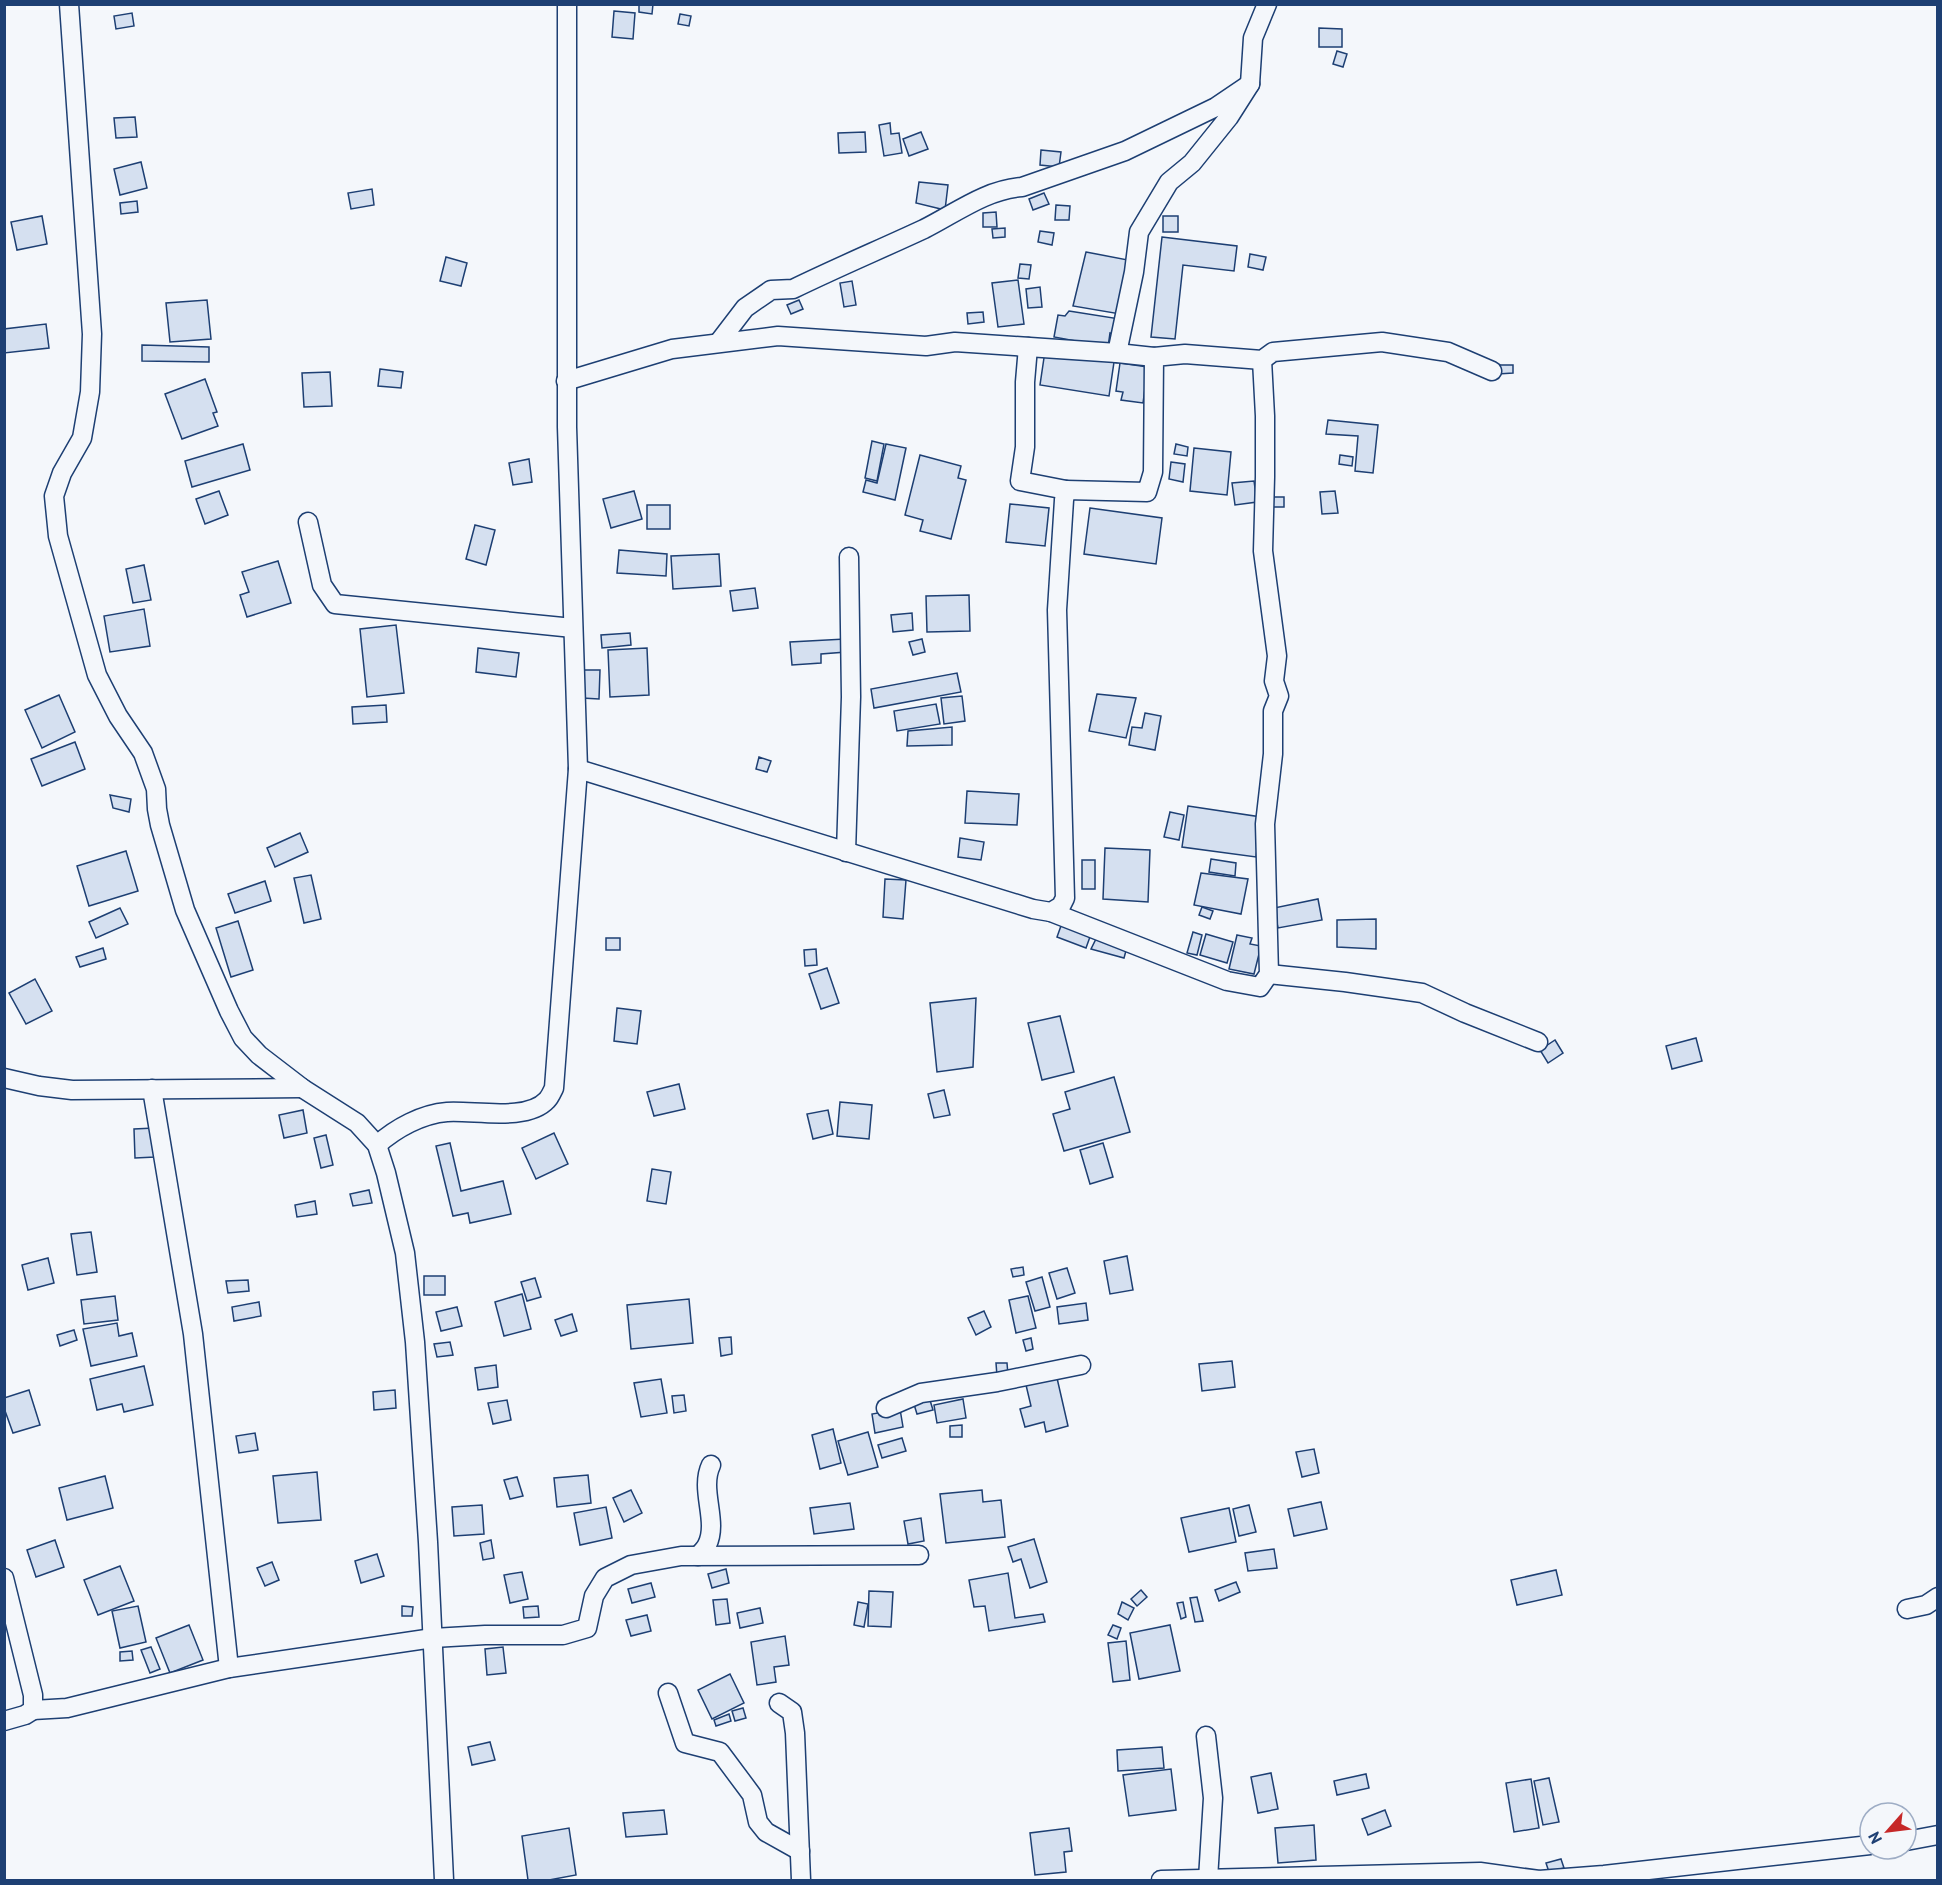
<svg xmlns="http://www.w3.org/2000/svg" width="1942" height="1885" viewBox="0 0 1942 1885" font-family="'PT Sans',sans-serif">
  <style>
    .building { fill: #d5e0f0; stroke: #1d3f73; stroke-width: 1.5 }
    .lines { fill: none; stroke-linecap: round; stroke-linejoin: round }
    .street-casing { stroke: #1d3f73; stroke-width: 21 }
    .street { stroke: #f4f7fb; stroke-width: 18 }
  </style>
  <rect width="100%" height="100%" fill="#f4f7fb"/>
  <g class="building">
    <polygon points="639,4 653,4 652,14 639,12"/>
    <polygon points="614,11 635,13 633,39 612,37"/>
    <polygon points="132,13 134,26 116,29 114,16"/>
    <polygon points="680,14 691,16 689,26 678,24"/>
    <polygon points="1319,28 1342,29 1342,47 1319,47"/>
    <polygon points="1337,51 1347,54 1343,67 1333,64"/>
    <polygon points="135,117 137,137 116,138 114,118"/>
    <polygon points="890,123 891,134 899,133 902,153 884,156 879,125"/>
    <polygon points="865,132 866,152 839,153 838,133"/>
    <polygon points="921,132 928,149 909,156 903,139"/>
    <polygon points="1041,150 1061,152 1059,167 1040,165"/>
    <polygon points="141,162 147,188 120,195 114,169"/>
    <polygon points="919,182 948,185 945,210 916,203"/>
    <polygon points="372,189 374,205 351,209 348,193"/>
    <polygon points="1044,193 1049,204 1033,210 1029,199"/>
    <polygon points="137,201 138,212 121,214 120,203"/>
    <polygon points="1056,205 1070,206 1069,220 1055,220"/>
    <polygon points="996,212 997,227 983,227 983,213"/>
    <polygon points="42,216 47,244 17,250 11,222"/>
    <rect x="1163" y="216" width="15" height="16"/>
    <polygon points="1005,228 1005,237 993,238 992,229"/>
    <polygon points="1040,231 1054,233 1052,245 1038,242"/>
    <polygon points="1162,237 1237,246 1234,271 1183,265 1175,339 1151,337"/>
    <polygon points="1086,252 1128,260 1120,314 1073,306"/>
    <polygon points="1250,254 1266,257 1263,270 1248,267"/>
    <polygon points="446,257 467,263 461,286 440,281"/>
    <polygon points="1020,264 1031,265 1029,279 1018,278"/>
    <polygon points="1018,280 1024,324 998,327 992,283"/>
    <polygon points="852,281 856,305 844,307 840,283"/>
    <polygon points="1040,287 1042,307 1028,308 1026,289"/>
    <polygon points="207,300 211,339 170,342 166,303"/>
    <polygon points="799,300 803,309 791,314 787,305"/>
    <polygon points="1069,311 1120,319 1117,335 1110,333 1108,347 1054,337 1058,315 1065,316"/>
    <polygon points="983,312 984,322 968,324 967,313"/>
    <polygon points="46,324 49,348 4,353 4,329"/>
    <polygon points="142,345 209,347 209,362 142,361"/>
    <polygon points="1045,351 1114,362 1109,396 1040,385"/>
    <polygon points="1120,363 1148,367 1143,403 1121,400 1123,392 1116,391"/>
    <polygon points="1498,365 1513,365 1513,373 1498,374"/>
    <polygon points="380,369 403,372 401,388 378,386"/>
    <polygon points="330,372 332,406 304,407 302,373"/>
    <polygon points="205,379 217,412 213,413 218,426 182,439 165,394"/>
    <polygon points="1328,420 1378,425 1373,473 1355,471 1358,436 1326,434"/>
    <polygon points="872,441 884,444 877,481 865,478"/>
    <polygon points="243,444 250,470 192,487 185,461"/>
    <polygon points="886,444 906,448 895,500 863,492 866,480 877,483"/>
    <polygon points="1176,444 1188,447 1187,456 1174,454"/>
    <polygon points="1194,448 1231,452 1227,495 1190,491"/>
    <polygon points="920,455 961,466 958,478 966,480 951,539 920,531 923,520 905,515"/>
    <polygon points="1340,455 1353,457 1352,466 1339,464"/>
    <polygon points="529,459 532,482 513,485 509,463"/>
    <polygon points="1171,462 1185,464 1183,482 1169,479"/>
    <polygon points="1254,481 1257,502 1235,505 1232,483"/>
    <polygon points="219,491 228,515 205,524 196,499"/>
    <polygon points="634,491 642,519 611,528 603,499"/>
    <polygon points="1335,491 1338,513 1322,514 1320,492"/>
    <polygon points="1272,497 1284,497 1284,507 1273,507"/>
    <polygon points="1010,504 1049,508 1045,546 1006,542"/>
    <rect x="647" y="505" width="23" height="24"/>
    <polygon points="1090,508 1162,518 1156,564 1084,554"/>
    <polygon points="475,525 495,530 486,565 466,559"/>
    <polygon points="619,550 667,554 666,576 617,573"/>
    <polygon points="719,554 721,586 673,589 671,556"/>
    <polygon points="278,561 291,603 247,617 240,595 249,592 242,572"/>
    <polygon points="144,565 151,600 133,603 126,569"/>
    <polygon points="755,588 758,608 733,611 730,591"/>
    <polygon points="969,595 970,631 927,632 926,596"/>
    <polygon points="144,609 150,646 110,652 104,616"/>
    <polygon points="912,613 913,630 893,632 891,615"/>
    <polygon points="396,625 404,693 367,697 360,629"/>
    <polygon points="630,633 631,645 602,648 601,635"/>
    <polygon points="845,639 846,652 821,654 821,663 792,665 790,642"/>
    <polygon points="922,639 925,652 913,655 909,642"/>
    <polygon points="478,648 519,653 516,677 476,672"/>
    <polygon points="647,648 649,695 610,697 608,650"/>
    <polygon points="583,670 600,670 599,699 582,698"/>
    <polygon points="957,673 961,692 874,708 871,689"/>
    <polygon points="1097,694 1136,698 1126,738 1089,731"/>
    <polygon points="59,695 75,732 42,748 25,710"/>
    <polygon points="962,696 965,721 944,724 941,698"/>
    <polygon points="936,704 940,724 897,731 894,711"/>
    <polygon points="386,705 387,722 353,724 352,707"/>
    <polygon points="1145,713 1161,716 1155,750 1129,745 1132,727 1142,728"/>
    <polygon points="952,727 952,745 907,746 908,731"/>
    <polygon points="75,742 85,769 42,786 31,759"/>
    <polygon points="759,757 771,761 767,772 756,769"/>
    <polygon points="967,791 1019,794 1017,825 965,823"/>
    <polygon points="110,795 131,799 129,812 113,808"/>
    <polygon points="1188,806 1261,817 1256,857 1182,847"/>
    <polygon points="1170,812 1184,815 1179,840 1164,837"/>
    <polygon points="300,833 308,852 275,867 267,848"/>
    <polygon points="960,838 984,842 981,860 958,857"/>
    <polygon points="1105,848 1150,850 1148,902 1103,899"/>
    <polygon points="126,851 138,891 89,906 77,866"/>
    <polygon points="1211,859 1236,863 1235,876 1209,872"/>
    <rect x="1082" y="860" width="13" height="29"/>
    <polygon points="1201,873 1248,879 1241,914 1194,905"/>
    <polygon points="311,875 321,919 304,923 294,878"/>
    <polygon points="885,879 906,880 903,919 883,917"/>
    <polygon points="265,881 271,901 235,913 228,894"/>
    <polygon points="1318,899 1322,920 1278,928 1274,908"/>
    <polygon points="1202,907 1213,911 1210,919 1199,915"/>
    <polygon points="120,908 128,924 96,938 89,922"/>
    <polygon points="1376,919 1376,949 1337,947 1337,920"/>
    <polygon points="238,921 253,970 231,977 216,928"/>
    <polygon points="1062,923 1091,934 1086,948 1057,937"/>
    <polygon points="1193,932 1202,935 1197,955 1187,953"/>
    <polygon points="1206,934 1233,942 1227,963 1200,955"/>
    <polygon points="1237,935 1252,938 1250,944 1261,946 1254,974 1229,969"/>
    <rect x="606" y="938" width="14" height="12"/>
    <polygon points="1096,939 1127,947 1124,958 1091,949"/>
    <polygon points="103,948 106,959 80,967 76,957"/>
    <polygon points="816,949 817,965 805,966 804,950"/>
    <polygon points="827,968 839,1003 821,1009 809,974"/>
    <polygon points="35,979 52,1011 26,1024 9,993"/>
    <polygon points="976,998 973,1067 937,1072 930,1003"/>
    <polygon points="617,1008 641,1011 637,1044 614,1041"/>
    <polygon points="1060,1016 1074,1072 1042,1080 1028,1023"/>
    <polygon points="1696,1038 1702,1061 1672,1069 1666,1046"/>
    <polygon points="1555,1040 1563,1053 1548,1063 1540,1050"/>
    <polygon points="1114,1077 1130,1132 1064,1151 1053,1114 1070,1109 1065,1092"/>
    <polygon points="679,1084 685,1109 654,1116 647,1092"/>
    <polygon points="944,1090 950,1115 934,1118 928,1094"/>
    <polygon points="840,1102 872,1105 869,1139 837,1136"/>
    <polygon points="303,1110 307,1133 284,1138 279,1115"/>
    <polygon points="828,1110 833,1134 813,1139 807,1114"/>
    <polygon points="154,1128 155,1157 135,1158 134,1129"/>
    <polygon points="554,1133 568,1164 536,1179 522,1148"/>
    <polygon points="326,1135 333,1165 321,1168 314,1138"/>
    <polygon points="450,1143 461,1191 503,1181 511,1214 470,1223 468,1213 453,1216 436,1146"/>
    <polygon points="1103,1143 1113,1177 1090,1184 1080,1150"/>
    <polygon points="652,1169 671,1172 666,1204 647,1201"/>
    <polygon points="369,1190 372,1203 353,1206 350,1194"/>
    <polygon points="315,1201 317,1214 297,1217 295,1205"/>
    <polygon points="91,1232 97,1272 77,1275 71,1234"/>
    <polygon points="1127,1256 1133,1290 1110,1294 1104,1261"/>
    <polygon points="48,1258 54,1283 28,1290 22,1265"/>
    <polygon points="1023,1267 1024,1275 1013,1277 1011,1269"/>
    <polygon points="1067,1268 1075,1293 1057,1299 1049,1273"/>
    <rect x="424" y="1276" width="21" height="19"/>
    <polygon points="1042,1277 1050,1307 1035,1311 1026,1282"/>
    <polygon points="535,1278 541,1297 527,1301 521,1282"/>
    <polygon points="248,1280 249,1291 228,1293 226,1281"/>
    <polygon points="522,1294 531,1329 504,1336 495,1302"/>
    <polygon points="115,1296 118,1320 84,1324 81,1300"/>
    <polygon points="1028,1296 1036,1328 1016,1333 1009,1300"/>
    <polygon points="689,1299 693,1343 631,1349 627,1305"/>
    <polygon points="259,1302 261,1316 234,1321 232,1307"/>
    <polygon points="1086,1303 1088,1320 1059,1324 1057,1307"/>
    <polygon points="457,1307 462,1326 441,1331 436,1312"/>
    <polygon points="984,1311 991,1327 976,1335 968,1318"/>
    <polygon points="572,1314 577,1331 561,1336 555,1320"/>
    <polygon points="117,1323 119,1336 132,1333 137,1356 91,1366 83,1329"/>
    <polygon points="74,1330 77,1340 60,1346 57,1335"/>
    <polygon points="731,1337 732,1354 721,1356 719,1338"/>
    <polygon points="1031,1338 1033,1349 1026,1351 1023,1340"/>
    <polygon points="450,1342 453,1355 437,1357 434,1344"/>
    <polygon points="1232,1361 1235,1387 1202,1391 1199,1364"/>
    <polygon points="996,1363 1007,1363 1008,1375 997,1376"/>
    <polygon points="496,1365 498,1387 478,1390 475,1368"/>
    <polygon points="144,1366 153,1405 124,1412 122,1404 97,1410 90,1379"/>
    <polygon points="1057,1378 1068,1426 1046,1432 1044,1422 1025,1427 1020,1409 1031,1406 1026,1385"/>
    <polygon points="661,1379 667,1413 641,1417 634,1383"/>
    <polygon points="29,1390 40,1425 13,1433 4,1408 4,1398"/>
    <polygon points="395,1390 396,1408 374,1410 373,1392"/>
    <polygon points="684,1395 686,1411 674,1413 672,1396"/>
    <polygon points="929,1397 933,1410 917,1414 913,1401"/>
    <polygon points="963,1399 966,1418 937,1423 934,1405"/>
    <polygon points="507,1400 511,1420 493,1424 488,1403"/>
    <polygon points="900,1409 903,1427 875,1433 872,1414"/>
    <polygon points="962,1425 962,1437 950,1437 950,1426"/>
    <polygon points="833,1429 841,1463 820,1469 812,1435"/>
    <polygon points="868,1432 878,1467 848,1475 838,1441"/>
    <polygon points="255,1433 258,1450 239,1453 236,1436"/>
    <polygon points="902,1438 906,1451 882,1458 878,1445"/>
    <polygon points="1314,1449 1319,1473 1302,1477 1296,1452"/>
    <polygon points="317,1472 321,1520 278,1523 273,1476"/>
    <polygon points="588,1475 591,1503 557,1507 554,1478"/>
    <polygon points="105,1476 113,1508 67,1520 59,1488"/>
    <polygon points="517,1477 523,1496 510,1499 504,1480"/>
    <polygon points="631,1490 642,1513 624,1522 613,1498"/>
    <polygon points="982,1490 983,1502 1001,1500 1005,1537 946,1543 940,1494"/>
    <polygon points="1321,1502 1327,1529 1294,1536 1288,1509"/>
    <polygon points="850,1503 854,1529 814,1534 810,1508"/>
    <polygon points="482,1505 484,1534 454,1536 452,1507"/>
    <polygon points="1249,1505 1256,1532 1239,1536 1233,1509"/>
    <polygon points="606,1507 612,1538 580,1545 574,1513"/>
    <polygon points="1229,1508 1236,1542 1189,1552 1181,1518"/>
    <polygon points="921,1518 924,1541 908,1544 904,1521"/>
    <polygon points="1034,1539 1047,1582 1030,1588 1021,1559 1013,1562 1008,1547"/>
    <polygon points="55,1540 64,1567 36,1577 27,1550"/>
    <polygon points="491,1540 494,1558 483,1560 480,1543"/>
    <polygon points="1274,1549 1277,1568 1248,1571 1245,1553"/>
    <polygon points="377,1554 384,1576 361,1583 355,1561"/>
    <polygon points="272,1562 279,1580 265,1586 257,1568"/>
    <polygon points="120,1566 134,1601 98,1615 84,1580"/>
    <polygon points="726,1569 729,1583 712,1588 708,1574"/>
    <polygon points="1556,1570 1562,1595 1517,1605 1511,1580"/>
    <polygon points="522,1572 528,1599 510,1603 504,1575"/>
    <polygon points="1008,1573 1015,1618 1043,1614 1045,1622 989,1631 985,1606 974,1607 969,1580"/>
    <polygon points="1236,1582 1240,1592 1219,1601 1215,1590"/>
    <polygon points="651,1583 655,1597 632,1603 628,1589"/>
    <polygon points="1141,1590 1147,1597 1137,1606 1131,1599"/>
    <polygon points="869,1591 893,1592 891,1627 868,1626"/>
    <polygon points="1197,1597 1203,1621 1195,1622 1190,1598"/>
    <polygon points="727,1599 730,1623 716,1625 713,1600"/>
    <polygon points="858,1602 868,1604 864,1627 854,1625"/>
    <polygon points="1122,1602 1134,1608 1128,1620 1118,1614"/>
    <polygon points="1183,1602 1186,1617 1181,1619 1177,1603"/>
    <polygon points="138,1606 146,1642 120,1648 112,1611"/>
    <polygon points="402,1606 413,1607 412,1616 402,1616"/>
    <polygon points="538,1606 539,1617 524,1618 523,1607"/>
    <polygon points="760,1608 763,1623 740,1628 737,1613"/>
    <polygon points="647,1615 651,1631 631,1636 626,1620"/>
    <polygon points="189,1625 203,1660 170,1673 156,1638"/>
    <polygon points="1113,1625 1121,1628 1117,1639 1108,1635"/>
    <polygon points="1170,1625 1180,1671 1139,1679 1130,1633"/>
    <polygon points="785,1636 789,1665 774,1667 776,1682 757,1685 751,1642"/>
    <polygon points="1126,1641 1130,1680 1113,1682 1108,1643"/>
    <polygon points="151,1647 160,1669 150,1673 141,1650"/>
    <polygon points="503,1647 506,1673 487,1675 485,1649"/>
    <polygon points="132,1651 133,1660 120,1661 120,1652"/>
    <polygon points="730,1674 744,1703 712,1719 698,1690"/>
    <polygon points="743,1708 746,1718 735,1721 732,1711"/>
    <polygon points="729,1714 731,1721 716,1726 714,1720"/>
    <polygon points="490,1742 495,1760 472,1765 468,1747"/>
    <polygon points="1162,1747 1164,1768 1118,1771 1117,1750"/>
    <polygon points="1171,1769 1176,1810 1129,1816 1123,1775"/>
    <polygon points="1271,1773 1278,1809 1258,1813 1251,1777"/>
    <polygon points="1366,1774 1369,1788 1337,1795 1334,1781"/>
    <polygon points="1549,1778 1559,1822 1543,1825 1534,1781"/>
    <polygon points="1531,1779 1539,1828 1514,1832 1506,1783"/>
    <polygon points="664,1810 667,1834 626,1837 623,1813"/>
    <polygon points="1385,1810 1391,1826 1368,1835 1362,1819"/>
    <polygon points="1314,1825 1316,1860 1278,1863 1275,1828"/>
    <polygon points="569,1828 576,1875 549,1880 528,1880 522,1836"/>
    <polygon points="1069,1828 1072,1851 1064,1852 1066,1872 1035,1875 1030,1833"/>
    <polygon points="1561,1859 1564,1868 1549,1872 1546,1863"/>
  </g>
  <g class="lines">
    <defs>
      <g id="street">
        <polyline points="69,4 92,334 90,392 82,438 62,473 54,496 58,536 97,675 118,716 143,753 156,789 157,809 160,825 185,910 229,1011 243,1038 259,1055 302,1088 357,1123 377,1145 386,1173 405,1253 415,1342 428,1542 444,1880"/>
        <polyline points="1250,84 1253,38 1267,4"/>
        <path d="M719,342L745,308L771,290L793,289C836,268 881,249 924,229C956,213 985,190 1022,187L1125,151L1216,107L1250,84L1229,117L1192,163L1169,182L1139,232L1134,272L1117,353"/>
        <polyline points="1028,347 1025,382 1025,447 1020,481 1066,490"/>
        <polyline points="566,381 672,349 778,336 926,346 955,342 1117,353 1154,357"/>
        <polyline points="308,522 322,585 335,604 573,628"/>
        <polyline points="578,769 1033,909 1051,912 1061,906 1065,898 1057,610 1064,500 1066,490 1147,492 1153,472 1154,357 1185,354 1262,360 1273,352 1382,342 1448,352 1492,371"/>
        <polyline points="846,852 851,697 849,557"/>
        <polyline points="1051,912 1227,981 1260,987 1269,974 1265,824 1273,754 1273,711 1279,696 1274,681 1277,656 1263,551 1265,477 1265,416 1262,360"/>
        <polyline points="1269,974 1345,982 1422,993 1465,1013 1538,1042"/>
        <polyline points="4,1078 39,1086 72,1090 302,1088"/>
        <polyline points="152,1089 193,1334 229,1668"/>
        <path d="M377,1145C396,1128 422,1114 447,1112C474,1110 527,1122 547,1100C550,1097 552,1092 554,1088L578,769L567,427V4"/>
        <polyline points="886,1408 921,1393 997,1382 1081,1365"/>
        <path d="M698,1556C701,1553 705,1549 707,1545C719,1521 699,1490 711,1465"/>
        <polyline points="4,1578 33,1695 33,1710 25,1715 4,1721"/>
        <polyline points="1907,1609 1926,1605 1938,1597"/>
        <polyline points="668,1693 685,1743 720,1752 752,1795 758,1822 766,1832 800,1851"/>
        <polyline points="779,1703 792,1712 795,1733 801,1880"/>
        <polyline points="33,1710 67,1708 229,1668 433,1638 485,1635 563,1635 587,1628 594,1596 605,1578 631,1565 681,1556 919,1555"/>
        <polyline points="1206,1736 1213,1798 1208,1879"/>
        <polyline points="1906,1841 1938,1835"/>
        <polyline points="1161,1880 1480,1872 1539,1880 1604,1875 1870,1845"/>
      </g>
    </defs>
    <use href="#street" class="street-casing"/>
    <use href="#street" class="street"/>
  </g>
  <rect width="1942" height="1885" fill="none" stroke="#1d3f73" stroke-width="12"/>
  <g transform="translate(1888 1831) rotate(242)"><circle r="28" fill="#f4f7fb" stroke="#9eadc5" stroke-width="1.5"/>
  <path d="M0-4.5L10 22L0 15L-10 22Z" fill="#c62828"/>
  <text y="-9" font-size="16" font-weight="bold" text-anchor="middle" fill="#1d3f73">N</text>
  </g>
</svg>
